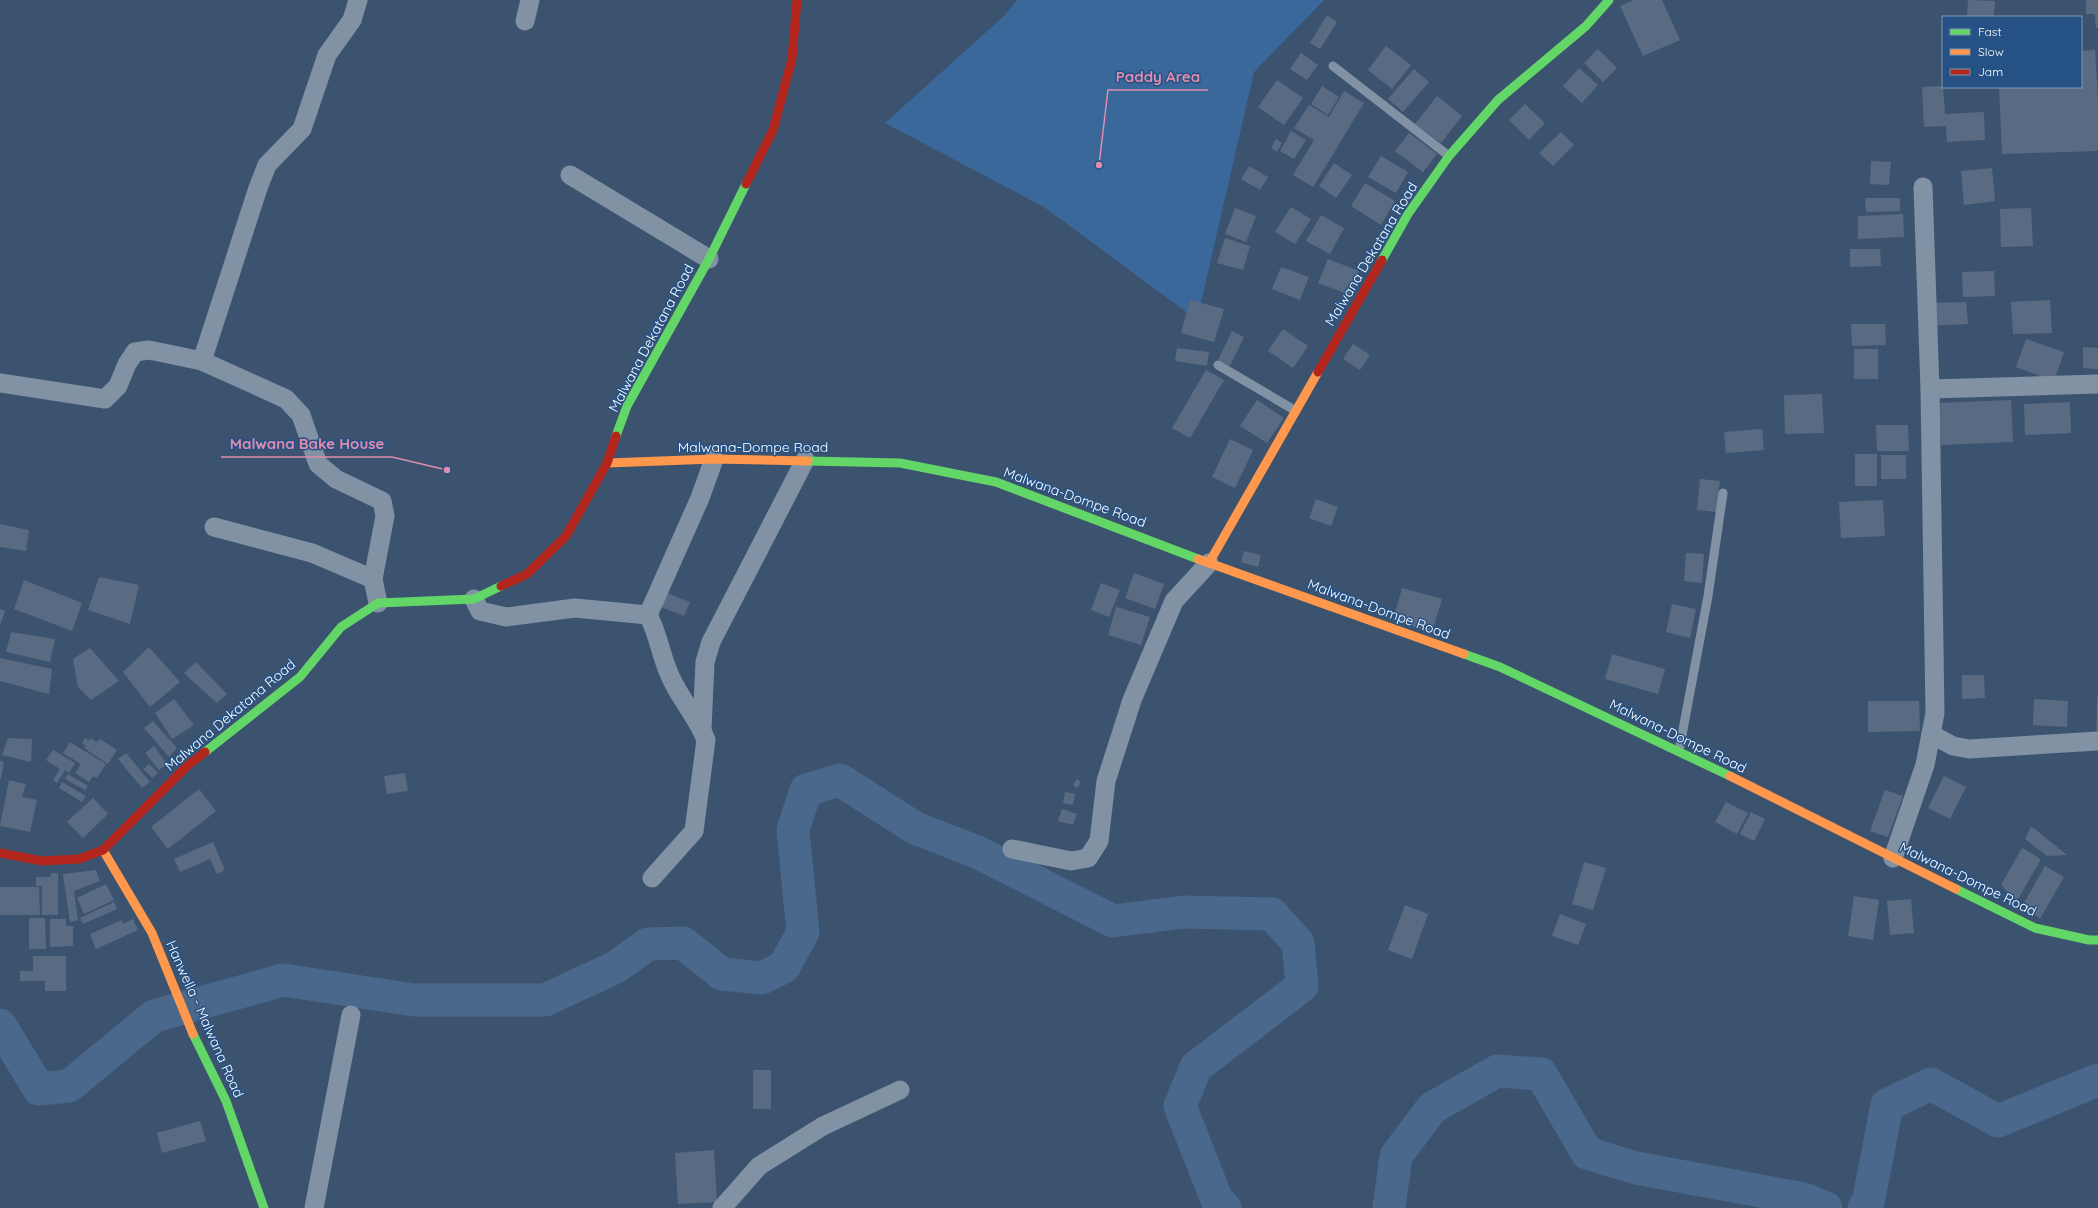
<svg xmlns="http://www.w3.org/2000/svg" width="2098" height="1208" viewBox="0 0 2098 1208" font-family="Quicksand,sans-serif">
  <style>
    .green { fill: #3a689b }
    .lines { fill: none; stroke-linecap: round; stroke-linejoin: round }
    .river { stroke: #49688b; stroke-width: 33 }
    .building { fill: #596b82 }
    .lane { stroke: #8292a5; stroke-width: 9 }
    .street { stroke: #8292a5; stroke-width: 19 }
    .fast { stroke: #63d668; stroke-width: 9 }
    .slow { stroke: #ff974d; stroke-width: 9 }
    .jam { stroke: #b3261e; stroke-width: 9 }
    .labels { text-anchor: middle; stroke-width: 3; stroke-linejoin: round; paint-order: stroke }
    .street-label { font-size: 14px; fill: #fff; stroke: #265185 }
    .leader { fill: none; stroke: #e08cad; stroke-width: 1.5 }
    .callout-dot { fill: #e08cad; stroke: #265185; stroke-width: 1.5 }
    .callout-label { font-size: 15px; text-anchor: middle; font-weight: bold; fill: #e08cad; stroke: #265185; stroke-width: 3; stroke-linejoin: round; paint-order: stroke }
  </style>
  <rect width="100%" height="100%" fill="#3c536f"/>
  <polygon class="green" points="1017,0 1324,0 1254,72 1197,320 1044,207 885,123 1004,16"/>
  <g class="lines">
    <g class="river">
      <polyline points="0,1025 39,1089 69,1086 154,1016 283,980 414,1000 545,1000 616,967 648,944 683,943 722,974 762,978 784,967 803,932 793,830 806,790 840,780 915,828 977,852 1113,921 1184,912 1272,914 1298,943 1302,986 1196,1067 1180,1106 1217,1200 1225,1208"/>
      <polyline points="1389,1208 1396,1156 1432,1108 1497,1071 1541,1074 1587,1153 1636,1168 1804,1199 1826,1208"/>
      <polyline points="1864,1208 1868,1203 1887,1105 1931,1084 1998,1121 2098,1080"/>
    </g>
  </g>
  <g class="building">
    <polygon points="1634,0 1662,0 1680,40 1643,56 1620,6"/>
    <polygon points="1968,0 1995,1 1994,17 1967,17"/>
    <polygon points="2086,0 2098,0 2098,28 2096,28 2095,14 2086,14"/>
    <polygon points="1327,15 1337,22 1320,49 1310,43"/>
    <polygon points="1386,46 1411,65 1392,89 1368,70"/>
    <polygon points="1598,49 1617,68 1603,82 1584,63"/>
    <polygon points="2095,50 2098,98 2098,151 2002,154 1999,87 2081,87 2081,51"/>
    <polygon points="1301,53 1318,65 1307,80 1290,69"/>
    <polygon points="1579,68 1598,85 1582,103 1563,86"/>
    <polygon points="1414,69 1429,82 1403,112 1388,99"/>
    <polygon points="1277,80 1303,98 1284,125 1258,107"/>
    <polygon points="1322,86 1339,97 1328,115 1311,104"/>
    <polygon points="1943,86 1945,114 1984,112 1985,140 1947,142 1946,126 1924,127 1922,87"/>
    <polygon points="1344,91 1364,103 1313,187 1293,175 1314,140 1294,128 1309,105 1329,117"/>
    <polygon points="1437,96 1462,116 1441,143 1415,124"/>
    <polygon points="1525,104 1545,123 1529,140 1509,120"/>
    <polygon points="1291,131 1306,140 1294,159 1280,151"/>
    <polygon points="1561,132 1574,145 1553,166 1539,153"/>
    <polygon points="1409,133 1437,154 1423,172 1395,151"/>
    <polygon points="1276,139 1282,143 1277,152 1271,148"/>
    <polygon points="1381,156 1408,172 1396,193 1368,177"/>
    <polygon points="1871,161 1891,162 1889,185 1870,184"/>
    <polygon points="1334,163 1352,175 1336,198 1319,186"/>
    <polygon points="1249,166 1268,177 1260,190 1241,179"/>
    <polygon points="1992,168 1995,201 1964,205 1961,171"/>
    <polygon points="1365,183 1395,201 1381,225 1351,206"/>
    <polygon points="1865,198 1900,198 1900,211 1866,212"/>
    <polygon points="1291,207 1311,219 1295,244 1275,232"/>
    <polygon points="1235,208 1256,216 1246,242 1225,234"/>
    <polygon points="2031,208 2033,246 2001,247 2000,209"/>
    <polygon points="1903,214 1904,237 1858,239 1858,216"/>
    <polygon points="1321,215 1344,228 1330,254 1306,241"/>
    <polygon points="1225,238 1250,246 1243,270 1217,263"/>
    <polygon points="1850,249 1880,249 1881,266 1850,267"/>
    <polygon points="1328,259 1359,271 1350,295 1318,283"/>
    <polygon points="1281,267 1309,277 1300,300 1272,289"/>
    <polygon points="1994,271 1995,296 1963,297 1962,272"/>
    <polygon points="1190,300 1224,309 1214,342 1181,333"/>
    <polygon points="2050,300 2052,333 2013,334 2011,302"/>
    <polygon points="1966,302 1968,324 1928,326 1927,303"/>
    <polygon points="1851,324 1885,324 1886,345 1852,346"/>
    <polygon points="1283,329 1308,346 1293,368 1268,351"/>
    <polygon points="1232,331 1244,337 1230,366 1218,360"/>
    <polygon points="2026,339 2064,352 2054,381 2016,367"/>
    <polygon points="1353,344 1370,355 1360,370 1343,359"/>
    <polygon points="2083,347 2098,348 2098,369 2083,368"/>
    <polygon points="1177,348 1209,352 1207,366 1175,361"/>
    <rect x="1854" y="349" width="24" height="30"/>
    <polygon points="1206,370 1224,380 1190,438 1172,428"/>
    <polygon points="1822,394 1824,433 1785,434 1784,395"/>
    <polygon points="1257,400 1284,418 1267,443 1240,426"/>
    <polygon points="2011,400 2013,442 1941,445 1939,403"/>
    <polygon points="2070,402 2071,433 2025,435 2024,404"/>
    <polygon points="1876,425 1908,425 1909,451 1877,451"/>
    <polygon points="1762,429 1764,450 1726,453 1724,432"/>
    <polygon points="1230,439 1253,450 1235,488 1212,477"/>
    <rect x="1855" y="454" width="22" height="32"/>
    <rect x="1881" y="455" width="25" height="24"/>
    <polygon points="1700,479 1720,481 1716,512 1697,510"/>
    <polygon points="1316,499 1338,507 1331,526 1309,518"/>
    <polygon points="1883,500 1885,536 1841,538 1839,502"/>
    <polygon points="0,524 29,530 26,551 0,547"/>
    <polygon points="1244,551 1261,555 1258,567 1241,562"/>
    <polygon points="1686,553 1704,554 1702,583 1684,581"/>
    <polygon points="1134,573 1164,584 1155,609 1125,598"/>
    <polygon points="99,577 139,585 130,624 88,610"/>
    <polygon points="24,580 82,603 72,631 14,609"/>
    <polygon points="1101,583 1120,590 1109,617 1091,610"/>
    <polygon points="1402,588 1442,599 1432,632 1393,621"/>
    <polygon points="667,593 690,602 684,616 661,607"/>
    <polygon points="1672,604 1696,609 1690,638 1666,632"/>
    <polygon points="1116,607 1150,617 1141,645 1108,635"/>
    <polygon points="0,609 5,611 0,625"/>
    <polygon points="11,632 55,639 50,662 6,652"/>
    <polygon points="149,647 180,682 150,707 123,672"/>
    <polygon points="90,648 119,681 91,700 78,687 73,659"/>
    <polygon points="1612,654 1665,669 1658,694 1605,679"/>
    <polygon points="0,658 52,669 49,694 0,681"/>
    <polygon points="196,662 227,694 217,703 184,673"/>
    <polygon points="1962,675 1984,675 1985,698 1962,699"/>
    <polygon points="2097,696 2098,696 2098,744 2096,744"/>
    <polygon points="174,699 194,725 172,739 155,713"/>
    <polygon points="2034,699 2068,701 2067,727 2033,725"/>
    <polygon points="1868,701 1919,701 1920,731 1868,732"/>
    <polygon points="153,721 177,748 169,757 144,728"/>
    <polygon points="8,738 32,739 31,762 2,755"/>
    <polygon points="85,738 89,741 90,738 97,742 100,739 117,750 108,764 84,748 86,746 82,743"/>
    <polygon points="70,742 106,764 97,778 93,776 89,782 75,773 81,764 63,753"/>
    <polygon points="154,746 167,764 159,770 145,753"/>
    <polygon points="53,750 75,763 69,773 65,770 57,783 53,780 60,769 46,760"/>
    <polygon points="126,753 150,782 142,788 118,759"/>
    <polygon points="0,761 4,762 1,779 0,779"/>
    <polygon points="149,764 158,773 152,778 143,769"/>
    <polygon points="405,773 408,791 387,794 384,776"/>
    <polygon points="67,774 88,786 85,790 65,779"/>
    <polygon points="1944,776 1966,787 1950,819 1928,808"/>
    <polygon points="1077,779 1081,782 1077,788 1073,785"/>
    <polygon points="9,780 26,784 22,797 37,800 30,832 0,826"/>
    <polygon points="62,782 86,796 82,802 59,788"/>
    <polygon points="199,789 216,811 168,849 151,827"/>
    <polygon points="1885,790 1903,796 1888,837 1870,831"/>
    <polygon points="1065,792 1075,794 1073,805 1063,803"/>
    <polygon points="93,798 108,814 83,838 67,822"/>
    <polygon points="1726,802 1748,813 1737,834 1715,822"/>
    <polygon points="1062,809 1077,814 1073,825 1058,821"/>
    <polygon points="1751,812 1765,819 1754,841 1740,834"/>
    <polygon points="2031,826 2067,855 2047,856 2025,839"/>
    <polygon points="213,842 225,870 217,874 210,859 180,872 174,859"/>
    <polygon points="2022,848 2041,859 2017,901 2001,885"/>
    <polygon points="1584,862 1606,868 1593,910 1572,904"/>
    <polygon points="2045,866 2064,877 2040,919 2024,903"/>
    <polygon points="96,870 100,881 74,891 78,920 70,922 63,874"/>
    <polygon points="51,873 58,873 58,915 42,915 42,886 36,886 36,877 51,877"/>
    <polygon points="106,884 114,900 84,914 77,898"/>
    <polygon points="0,887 39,887 40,915 0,915"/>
    <polygon points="1854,896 1879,900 1873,940 1848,936"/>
    <polygon points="1911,899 1914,933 1890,935 1887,901"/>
    <polygon points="114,902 117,909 83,924 80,918"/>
    <polygon points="1405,905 1428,914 1412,959 1388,950"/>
    <polygon points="1560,914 1586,924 1578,945 1552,936"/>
    <polygon points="29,918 45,918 46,949 29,949"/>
    <polygon points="50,919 66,919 66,926 73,926 73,946 50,947"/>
    <polygon points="133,919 138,930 96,949 90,934 122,920 123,924"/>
    <polygon points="33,956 66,956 66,991 45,991 45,981 20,981 20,971 33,971"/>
    <rect x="753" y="1070" width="18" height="39"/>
    <polygon points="200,1121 206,1141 162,1153 157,1133"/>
    <polygon points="714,1150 717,1202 678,1204 675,1153"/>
  </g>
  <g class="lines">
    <g class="lane">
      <polyline points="1333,66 1449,156"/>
      <polyline points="1218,365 1296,411"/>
      <polyline points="1679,751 1708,596 1723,493"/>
    </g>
    <g class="street">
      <polyline points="358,0 352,20 327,55 302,129 267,165 258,188 202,361 286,399 301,415 318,464 336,479 382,501 385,516 373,579 378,603"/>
      <polyline points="525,21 530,0"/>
      <polyline points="570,175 709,259"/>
      <polyline points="0,383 105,399 118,386 127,364 135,352 149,350 202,361"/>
      <polyline points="1930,389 2098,384"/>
      <polyline points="214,527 312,553 373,579"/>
      <polyline points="474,599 480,611 506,617 575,608 648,615"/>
      <path d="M648,615C659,635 661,658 671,678C681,700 697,717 706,740L694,831L652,878"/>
      <polyline points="648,615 700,498 714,459"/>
      <polyline points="702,729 705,662 711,642 805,460"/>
      <polyline points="1931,734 1953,746 1969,749 2098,741"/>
      <polyline points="1012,849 1071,861 1088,858 1099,841 1106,781 1132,700 1174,601 1209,563"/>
      <polyline points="1893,858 1925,765 1935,713 1930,389 1923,187"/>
      <polyline points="314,1208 351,1015"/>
      <polyline points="722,1208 759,1166 823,1126 900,1090"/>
    </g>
    <g class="fast">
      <polyline points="1382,260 1408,214 1449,156 1498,100 1586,26 1609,0"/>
      <polyline points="616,436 627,406 709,259 746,184"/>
      <polyline points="808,461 900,463 996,482 1198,559"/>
      <polyline points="1464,654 1500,667 1730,776"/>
      <polyline points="205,752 300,677 341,627 378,603 474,599 501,586"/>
      <polyline points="1956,889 2035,928 2089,940 2098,940"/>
      <polyline points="193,1034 226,1101 264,1208"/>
    </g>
    <g class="slow">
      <polyline points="607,463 714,459 808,461"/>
      <polyline points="1198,559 1464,654"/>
      <polyline points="1209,563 1318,372"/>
      <polyline points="1730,776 1956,889"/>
      <polyline points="103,850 152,933 193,1034"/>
    </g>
    <g class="jam">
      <polyline points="746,184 773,130 792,59 797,0"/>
      <polyline points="1318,372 1382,260"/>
      <polyline points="501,586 527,574 566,536 607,463 616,436"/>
      <polyline points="0,853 42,861 79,859 103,850 187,766 205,752"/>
    </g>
  </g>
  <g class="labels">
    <g class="street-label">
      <text transform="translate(1371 254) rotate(-59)" y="5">Malwana Dekatana Road</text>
      <text transform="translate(651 338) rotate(-62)" y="5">Malwana Dekatana Road</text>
      <text x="753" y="452">Malwana-Dompe Road</text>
      <text transform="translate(1075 497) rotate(20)" y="5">Malwana-Dompe Road</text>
      <text transform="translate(1379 609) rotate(20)" y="5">Malwana-Dompe Road</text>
      <text transform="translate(230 715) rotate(-40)" y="5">Malwana Dekatana Road</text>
      <text transform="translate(1678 736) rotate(26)" y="5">Malwana-Dompe Road</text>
      <text transform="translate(1968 879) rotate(26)" y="5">Malwana-Dompe Road</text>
      <text transform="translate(205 1019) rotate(66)" y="5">Hanwella - Malwana Road</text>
    </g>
  </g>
  <path class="leader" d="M1099 165L1108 90H1208M447 470L392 457H221"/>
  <g class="callout-dot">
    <circle cx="1099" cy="165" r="4"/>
    <circle cx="447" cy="470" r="4"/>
  </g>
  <g class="callout-label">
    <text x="1158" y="82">Paddy Area</text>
    <text x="307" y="449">Malwana Bake House</text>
  </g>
  <rect x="1942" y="16" width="140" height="72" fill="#265185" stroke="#7d97b6"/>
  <rect x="1950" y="29" width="20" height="6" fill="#63d668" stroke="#7d97b6"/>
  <text x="1978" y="36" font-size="12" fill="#ffffff">Fast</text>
  <rect x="1950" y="49" width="20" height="6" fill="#ff974d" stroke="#7d97b6"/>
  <text x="1978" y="56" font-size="12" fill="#ffffff">Slow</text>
  <rect x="1950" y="69" width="20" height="6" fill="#b3261e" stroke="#7d97b6"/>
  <text x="1978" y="76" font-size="12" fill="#ffffff">Jam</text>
</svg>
